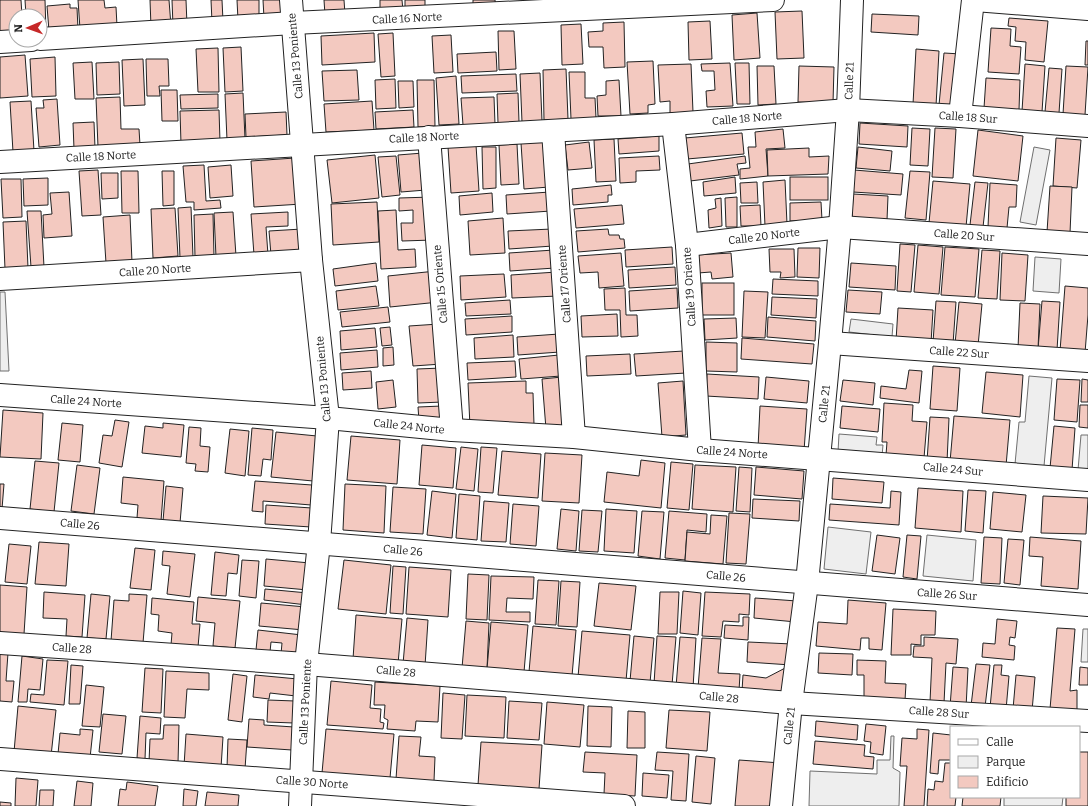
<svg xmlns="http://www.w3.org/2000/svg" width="1088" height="806" viewBox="0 0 1088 806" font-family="Bitter,serif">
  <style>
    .green { fill: #eee; stroke: #6f6f6f }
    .building { fill: #f3c9c0; stroke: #222 }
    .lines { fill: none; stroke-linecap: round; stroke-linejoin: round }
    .minor-casing { stroke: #222; stroke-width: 24 }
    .minor { stroke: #fff; stroke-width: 22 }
    .labels { text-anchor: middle; stroke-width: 3; stroke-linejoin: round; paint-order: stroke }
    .street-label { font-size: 11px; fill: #222; stroke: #fff }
  </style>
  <rect width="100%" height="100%" fill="#fff"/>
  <g class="green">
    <polygon points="1034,147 1050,150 1036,225 1020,222"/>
    <polygon points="1035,257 1061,259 1059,293 1033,291"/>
    <polygon points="0,292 5,292 9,371 0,371"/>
    <polygon points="851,319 893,324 892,337 849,332"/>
    <polygon points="1029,376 1052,378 1044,466 1015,464 1019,422 1025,422"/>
    <polygon points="839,434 877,437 876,445 883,445 882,456 838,452"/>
    <polygon points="1081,435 1088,435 1088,470 1078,470"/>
    <polygon points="828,527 871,532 866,574 824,569"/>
    <polygon points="927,535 976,540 973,581 923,576"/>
    <polygon points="1083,629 1088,629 1088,662 1081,662"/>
    <polygon points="891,736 894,736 893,768 900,772 899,806 809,806 810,771 877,774 877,760 890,760"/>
    <polygon points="1004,797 1063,797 1062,806 1004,806"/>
  </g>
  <g class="building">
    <polygon points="0,0 21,0 22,16 16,16 16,33 0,34"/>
    <polygon points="25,0 45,0 46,32 40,32 40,16 26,16"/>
    <polygon points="78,0 104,0 105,8 116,7 117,26 80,29"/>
    <polygon points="150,0 169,0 171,26 151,27"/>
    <polygon points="172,0 186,0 187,25 173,26"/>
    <polygon points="211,0 222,0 223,21 212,22"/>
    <polygon points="237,0 259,0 259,19 238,20"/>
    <polygon points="263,0 282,0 282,17 264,18"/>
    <polygon points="324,0 344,0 345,14 325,15"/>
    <polygon points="380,0 402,0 403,11 380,13"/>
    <polygon points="405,0 425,0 425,8 405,9"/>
    <polygon points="473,0 495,0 496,8 473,9"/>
    <polygon points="70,4 70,8 77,8 78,29 49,31 47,6"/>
    <polygon points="802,11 804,58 777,59 775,12"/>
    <polygon points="757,13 760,58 734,60 732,15"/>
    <polygon points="872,14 919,16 918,35 871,32"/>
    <polygon points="1009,18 1048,21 1044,62 1025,60 1026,42 1015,41 1016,27 1008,26"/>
    <polygon points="710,21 712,59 689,60 688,22"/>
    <polygon points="624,22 625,67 604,68 603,47 589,47 588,32 603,31 603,23"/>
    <polygon points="581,24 583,64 562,65 561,25"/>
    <polygon points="991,28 1011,29 1010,46 1021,47 1019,74 988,72"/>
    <polygon points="498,31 514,31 516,69 499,70"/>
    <polygon points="374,33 375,62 322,65 321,36"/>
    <polygon points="393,33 395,76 381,77 378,34"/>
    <polygon points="451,35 453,72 434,73 432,36"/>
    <polygon points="1086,41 1088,41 1088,65 1085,65"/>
    <polygon points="241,47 243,91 225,92 223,48"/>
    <polygon points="218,48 219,92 198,92 196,49"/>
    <polygon points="916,49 939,51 936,106 913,104"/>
    <polygon points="496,52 497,71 458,73 457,54"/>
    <polygon points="944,53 961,54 956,107 939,105"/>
    <polygon points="25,55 28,96 0,98 0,57"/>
    <polygon points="55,57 56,96 32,97 30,59"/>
    <polygon points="143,59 145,105 124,106 122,60"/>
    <polygon points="146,59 168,59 169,86 159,86 160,96 147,96"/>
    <polygon points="653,61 655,104 648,105 648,113 630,114 627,62"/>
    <polygon points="92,62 94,99 75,99 73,63"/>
    <polygon points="119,62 120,94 97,95 96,63"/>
    <polygon points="730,63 733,106 707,107 706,91 715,90 714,71 702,71 701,64"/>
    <polygon points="735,63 749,63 750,104 737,104"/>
    <polygon points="691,64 693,112 670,113 670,101 660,102 658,65"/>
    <polygon points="1025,64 1045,66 1042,112 1022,111"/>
    <polygon points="757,66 774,66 776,104 758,105"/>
    <polygon points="799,66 834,67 833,103 798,102"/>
    <polygon points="1066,66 1088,67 1085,115 1063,114"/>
    <polygon points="1049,68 1062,69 1059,113 1045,112"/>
    <polygon points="566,69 568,119 544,120 543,70"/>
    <polygon points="357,70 359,100 324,101 322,71"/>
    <polygon points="569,72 585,72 585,98 595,98 596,118 571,119"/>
    <polygon points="540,73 542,121 522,122 520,74"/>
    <polygon points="516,74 517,91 462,93 461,76"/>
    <polygon points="456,76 459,124 439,125 436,78"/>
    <polygon points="986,78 1020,80 1019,110 984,108"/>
    <polygon points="395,79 396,108 376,109 375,80"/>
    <polygon points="417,80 434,80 435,126 418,127"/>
    <polygon points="619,80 621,116 598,116 597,96 606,95 606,81"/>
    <polygon points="398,81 413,81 414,107 399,108"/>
    <polygon points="161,90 177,90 178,121 162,121"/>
    <polygon points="243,93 245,139 227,140 225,94"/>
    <polygon points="518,93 519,122 498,123 497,94"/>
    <polygon points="218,94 218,108 181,109 180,95"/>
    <polygon points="120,97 121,129 139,129 140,145 98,147 96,98"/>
    <polygon points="494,97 495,124 463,125 461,98"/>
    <polygon points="57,99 60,145 39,147 36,108 44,108 43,100"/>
    <polygon points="31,101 34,151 13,152 10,102"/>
    <polygon points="372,101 374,130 326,132 324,104"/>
    <polygon points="219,110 220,142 181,144 180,111"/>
    <polygon points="413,110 414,127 376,129 375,112"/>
    <polygon points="286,112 287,135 246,137 245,114"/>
    <polygon points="94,122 95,148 74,149 73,123"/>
    <polygon points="860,123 908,126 907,147 859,144"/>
    <polygon points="912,128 930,129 928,166 910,165"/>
    <polygon points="935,128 956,129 953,178 932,177"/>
    <polygon points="783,129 785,148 766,149 768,176 740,179 740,169 750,168 748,147 756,147 755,132"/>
    <polygon points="978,130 1023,136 1018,181 973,176"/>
    <polygon points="742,133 744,154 687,159 685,138"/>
    <polygon points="659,136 659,151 619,154 618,139"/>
    <polygon points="1056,138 1081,140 1077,188 1053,186"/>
    <polygon points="614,139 616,181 596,182 594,140"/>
    <polygon points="547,141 549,187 524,189 521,143"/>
    <polygon points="589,142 592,168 568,170 565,145"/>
    <polygon points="517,144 519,184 501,185 499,145"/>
    <polygon points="476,145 479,191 451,193 448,147"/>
    <polygon points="482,147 496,147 496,188 483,189"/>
    <polygon points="858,147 892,151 890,171 856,168"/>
    <polygon points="809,148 809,157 829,156 828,174 768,176 767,150"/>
    <polygon points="423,153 426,190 401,192 398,155"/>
    <polygon points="375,155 379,198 332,203 327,160"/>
    <polygon points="396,156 400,195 382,197 378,157"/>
    <polygon points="659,156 660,170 636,171 636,182 620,183 619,158"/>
    <polygon points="745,156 746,163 737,164 739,175 690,181 688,164"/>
    <polygon points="295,158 302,204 254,207 251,161"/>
    <polygon points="204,165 206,201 220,200 221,208 194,210 194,202 186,202 183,166"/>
    <polygon points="231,165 233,196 210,198 208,167"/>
    <polygon points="98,170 101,215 82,216 79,171"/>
    <polygon points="854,170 903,174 901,195 853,192"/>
    <polygon points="121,171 138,171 139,213 122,213"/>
    <polygon points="162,171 174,171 174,205 163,206"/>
    <polygon points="910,171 930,172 926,220 905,218"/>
    <polygon points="101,173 118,173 118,198 102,199"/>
    <polygon points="735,177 736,193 704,196 703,182"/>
    <rect x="790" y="177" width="38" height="23"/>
    <polygon points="48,178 48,205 24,206 23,179"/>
    <polygon points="1,179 21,179 22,217 3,218"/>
    <polygon points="785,180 787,224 765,226 763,182"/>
    <polygon points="933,181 970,184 966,227 929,223"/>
    <polygon points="757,182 758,203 741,203 740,183"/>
    <polygon points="975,182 988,183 983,227 970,225"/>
    <polygon points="990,183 1017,185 1016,207 1009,207 1007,228 988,227"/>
    <polygon points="611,185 612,195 608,195 608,202 573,205 572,189"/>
    <polygon points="1050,186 1072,187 1070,233 1047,232"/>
    <polygon points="69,192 72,236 44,238 43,215 52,214 50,193"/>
    <polygon points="550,192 551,211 507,214 506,195"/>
    <polygon points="492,193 493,212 460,215 459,196"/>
    <polygon points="853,194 888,196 887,220 852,218"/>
    <polygon points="432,197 433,240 402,241 401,223 413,223 413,210 399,211 399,198"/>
    <polygon points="737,197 737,227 726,227 725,198"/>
    <polygon points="721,198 722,226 709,228 708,210 716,208 715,199"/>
    <polygon points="377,202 379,242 333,245 331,204"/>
    <polygon points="821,202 822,220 790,221 790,203"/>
    <polygon points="622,205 624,224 576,228 574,209"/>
    <polygon points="760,205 761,226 741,226 740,206"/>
    <polygon points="191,207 193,257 180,258 178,208"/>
    <polygon points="175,208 178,256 153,258 151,209"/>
    <polygon points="396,210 398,250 415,249 416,267 381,269 378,211"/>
    <polygon points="27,211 41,211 44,267 31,267"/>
    <polygon points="233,212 236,256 216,257 214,213"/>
    <polygon points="288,212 288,226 266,227 268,255 254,255 251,214"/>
    <polygon points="213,214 214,257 195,257 194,215"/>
    <polygon points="130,215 132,262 106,263 103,217"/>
    <polygon points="503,218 505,253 470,255 468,221"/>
    <polygon points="26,221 28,268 5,269 3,222"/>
    <polygon points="302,229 303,253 271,255 269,231"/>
    <polygon points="552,229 553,246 509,249 508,231"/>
    <polygon points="608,229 609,235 619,235 620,239 624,239 625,248 578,252 576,231"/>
    <polygon points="900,244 915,245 911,292 897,291"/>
    <polygon points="918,245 943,247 939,294 914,292"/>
    <polygon points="672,247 673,264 626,267 625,250"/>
    <polygon points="945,247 979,249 975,297 941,295"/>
    <polygon points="798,248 820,248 819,278 797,277"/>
    <polygon points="769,249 794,249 795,277 780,278 781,272 770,272"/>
    <polygon points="554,250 555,268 510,271 509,253"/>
    <polygon points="982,250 1000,251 997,299 978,298"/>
    <polygon points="621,253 624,286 599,288 598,272 580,273 578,256"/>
    <polygon points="731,253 733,277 712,279 711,272 698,273 696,255"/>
    <polygon points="1002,253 1028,255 1025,301 1000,300"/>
    <polygon points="376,263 378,281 335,286 333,269"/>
    <polygon points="851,263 896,266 895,290 849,287"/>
    <polygon points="675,267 676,285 629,288 628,270"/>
    <polygon points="436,271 439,302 390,307 388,276"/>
    <polygon points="557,272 558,296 512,298 511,275"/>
    <polygon points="504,274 506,297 461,300 460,276"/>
    <polygon points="773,279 818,281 818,296 772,294"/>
    <rect x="702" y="283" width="32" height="32"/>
    <polygon points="376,286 379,306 338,310 336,291"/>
    <polygon points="1065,286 1088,288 1088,315 1085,353 1060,351"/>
    <polygon points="625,288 626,315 637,315 638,336 621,337 620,310 605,310 604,289"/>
    <polygon points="677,288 678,308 630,311 629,291"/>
    <polygon points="848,290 882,292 880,314 846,312"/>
    <polygon points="744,291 768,292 765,338 742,337"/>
    <polygon points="772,297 817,299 816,318 771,315"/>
    <polygon points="510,300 511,314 466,316 465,303"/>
    <polygon points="936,301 956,302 953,344 933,342"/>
    <polygon points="1042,301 1060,302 1057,350 1038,349"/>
    <polygon points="959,302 982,304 978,346 955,344"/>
    <polygon points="1020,303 1040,304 1038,349 1018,348"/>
    <polygon points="388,307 390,322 342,327 340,312"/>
    <polygon points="898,308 933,310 931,343 896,341"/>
    <polygon points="617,314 618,336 582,337 581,316"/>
    <polygon points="512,316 512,332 466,335 465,319"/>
    <polygon points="768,317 816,321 815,341 767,337"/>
    <polygon points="736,318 737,338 705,340 704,319"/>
    <polygon points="439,324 442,364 413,366 409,326"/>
    <polygon points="390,327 392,345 382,346 380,328"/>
    <polygon points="375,328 377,347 341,350 340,331"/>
    <polygon points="559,334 560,352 518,355 517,337"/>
    <polygon points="513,335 514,357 475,359 474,338"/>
    <polygon points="742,338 814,344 812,364 741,359"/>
    <polygon points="706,342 737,343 737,372 706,371"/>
    <polygon points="393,347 394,365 383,366 383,348"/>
    <polygon points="377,350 378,367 341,370 340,353"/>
    <polygon points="684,351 686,373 636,376 634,354"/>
    <polygon points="630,354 631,374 587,376 586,356"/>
    <polygon points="559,355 561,376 521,379 519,359"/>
    <polygon points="515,361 516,377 468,380 467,363"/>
    <polygon points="933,366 960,368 957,411 930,409"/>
    <polygon points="442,368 443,402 418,403 417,369"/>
    <polygon points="909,370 922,371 919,403 880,398 881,386 906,389"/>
    <polygon points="371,371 372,388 343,390 342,373"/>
    <polygon points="986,372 1023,375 1020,417 982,413"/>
    <polygon points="707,374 759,377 758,399 706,396"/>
    <polygon points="562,377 565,428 546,429 542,379"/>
    <polygon points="766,377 809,381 807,403 764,399"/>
    <polygon points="1057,379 1080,380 1077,422 1054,420"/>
    <polygon points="1082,379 1088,380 1088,402 1081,402"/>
    <polygon points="393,380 396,407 378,409 376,382"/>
    <polygon points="843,380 875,383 873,405 840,401"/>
    <polygon points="526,381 526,393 533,393 534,425 470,427 468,383"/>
    <polygon points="683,381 686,435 662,437 658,383"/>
    <polygon points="884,403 913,405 912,421 927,422 924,458 886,455 887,442 882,442"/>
    <polygon points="1080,405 1088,405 1088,428 1079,427"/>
    <polygon points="442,406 443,420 419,421 418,407"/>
    <polygon points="760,406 807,409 804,451 758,448"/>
    <polygon points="842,406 880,409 878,432 840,428"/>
    <polygon points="3,410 43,413 41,459 0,457"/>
    <polygon points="954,416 1010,420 1006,466 950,462"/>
    <polygon points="930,417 949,418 947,462 927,461"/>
    <polygon points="115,420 129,422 122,467 99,463 103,435 112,436"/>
    <polygon points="62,423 83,425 80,462 58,460"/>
    <polygon points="163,423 184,425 181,457 142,453 145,426 163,428"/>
    <polygon points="1054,426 1075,428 1072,470 1050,468"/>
    <polygon points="189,427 201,428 200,446 210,447 208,472 195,471 196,464 186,463"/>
    <polygon points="252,428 273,430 271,460 263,459 261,476 248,475"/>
    <polygon points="230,429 249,431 245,476 225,473"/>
    <polygon points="276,432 317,436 313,481 271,477"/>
    <polygon points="351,436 400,440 397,484 347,480"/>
    <polygon points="422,445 456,448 453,488 419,485"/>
    <polygon points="461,447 478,449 474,491 456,489"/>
    <polygon points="481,447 497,448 493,493 478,492"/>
    <polygon points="502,451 541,454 538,498 498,495"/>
    <polygon points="545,453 582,455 579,503 542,501"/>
    <polygon points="641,460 665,463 661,508 604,502 607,472 639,476"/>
    <polygon points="35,461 59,463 54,512 30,509"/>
    <polygon points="671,462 693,464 689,510 667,508"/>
    <polygon points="77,465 100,468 94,514 71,511"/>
    <polygon points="695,465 736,467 733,512 692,509"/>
    <polygon points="739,467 752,468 750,512 736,511"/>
    <polygon points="756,467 804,471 802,499 754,495"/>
    <polygon points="123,477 164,481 161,521 137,518 138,505 121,503"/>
    <polygon points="833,478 884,482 882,503 832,499"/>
    <polygon points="255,481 312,485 311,505 263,501 263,512 252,511"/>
    <polygon points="0,484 4,484 2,509 0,508"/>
    <polygon points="345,484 386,486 384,533 343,530"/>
    <polygon points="166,486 183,488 180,523 163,521"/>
    <polygon points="393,487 426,489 423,534 390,532"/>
    <polygon points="918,488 963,491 961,532 915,528"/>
    <polygon points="968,490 986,491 983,533 965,531"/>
    <polygon points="432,491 456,494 452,538 427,535"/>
    <polygon points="891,491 901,492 899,525 829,520 830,504 890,508"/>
    <polygon points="993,492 1026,495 1022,532 990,529"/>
    <polygon points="459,494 480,496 477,540 456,538"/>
    <polygon points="1043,496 1088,498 1086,534 1041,533"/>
    <polygon points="753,499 800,501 799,521 752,518"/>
    <polygon points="484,501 509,503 506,542 481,541"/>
    <polygon points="513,504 539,506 536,546 510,544"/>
    <polygon points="266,505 312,508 311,527 265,524"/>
    <polygon points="561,509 579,511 576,551 557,549"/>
    <polygon points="606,509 637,511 634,553 604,551"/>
    <polygon points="582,510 602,511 598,552 579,551"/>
    <polygon points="642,511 664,512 660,559 638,556"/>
    <polygon points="669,511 707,514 706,532 687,530 685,560 665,558"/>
    <polygon points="729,513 750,514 746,564 726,563"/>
    <polygon points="711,515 727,516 723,564 685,561 687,532 710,534"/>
    <polygon points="877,535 900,538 895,574 872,571"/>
    <polygon points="907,535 921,536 917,579 903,577"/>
    <polygon points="984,537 1002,538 1000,584 981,583"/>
    <polygon points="1030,537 1081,541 1078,589 1041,586 1043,557 1029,556"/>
    <polygon points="1008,539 1024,540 1020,585 1004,583"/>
    <polygon points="39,542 69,544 66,586 35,584"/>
    <polygon points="9,544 31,546 27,584 5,582"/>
    <polygon points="135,548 155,550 151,590 130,588"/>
    <polygon points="163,551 195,554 190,597 167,594 170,566 162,565"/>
    <polygon points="215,552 239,555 237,574 228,573 226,596 211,595"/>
    <polygon points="266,559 310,563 308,590 264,586"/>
    <polygon points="242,560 259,561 256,598 239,596"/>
    <polygon points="344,560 391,565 386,614 338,609"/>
    <polygon points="393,566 406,567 403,614 390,613"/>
    <polygon points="409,567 451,570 448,617 406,614"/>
    <polygon points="468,574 489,575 487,620 466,619"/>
    <polygon points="491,576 534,577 533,599 507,598 506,612 530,612 530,622 489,620"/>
    <polygon points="538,580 559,581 556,625 535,624"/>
    <polygon points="561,581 580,582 577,627 558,626"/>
    <polygon points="599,583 636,586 631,630 594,626"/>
    <polygon points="0,585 27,587 24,634 0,633"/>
    <polygon points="265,589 308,593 307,605 264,600"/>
    <polygon points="683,591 701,593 698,635 680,633"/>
    <polygon points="44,592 85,595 82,637 66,636 67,619 43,618"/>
    <polygon points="660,592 679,592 677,634 658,634"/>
    <polygon points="705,592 750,594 749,615 739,614 739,622 723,621 721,637 702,636"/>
    <polygon points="91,594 110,596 106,639 87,638"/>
    <polygon points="129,594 147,595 143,643 111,641 114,600 129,601"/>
    <polygon points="198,597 240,601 235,648 213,646 215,623 196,621"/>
    <polygon points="152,598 194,602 192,624 200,624 198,647 171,645 172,633 158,631 159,615 151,614"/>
    <polygon points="755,598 797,601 796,622 754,618"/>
    <polygon points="848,600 886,603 882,650 869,649 869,638 861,638 860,650 816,646 818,622 847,624"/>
    <polygon points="261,603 306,607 304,630 259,626"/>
    <polygon points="893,609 936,611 935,635 921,635 921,645 911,644 911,655 891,655"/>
    <polygon points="356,615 402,619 398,664 353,659"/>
    <polygon points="743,617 749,617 748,640 724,638 725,625 743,626"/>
    <polygon points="407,618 428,620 425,666 403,664"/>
    <polygon points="997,619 1017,621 1015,638 1010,637 1009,645 1015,646 1014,660 982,657 983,643 995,644"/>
    <polygon points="466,621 489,623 487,669 462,668"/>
    <polygon points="491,622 528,625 524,672 487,669"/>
    <polygon points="533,626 576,630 572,676 529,672"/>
    <polygon points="1057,628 1075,629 1070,691 1077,690 1077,712 1050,709"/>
    <polygon points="258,630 302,635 300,656 281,654 282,643 271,642 270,652 256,650"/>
    <polygon points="582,631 630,635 626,681 578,677"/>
    <polygon points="634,636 654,638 650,683 630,681"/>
    <polygon points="657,636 676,637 672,685 654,684"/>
    <polygon points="680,637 696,638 693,688 676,687"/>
    <polygon points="924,637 958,639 956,664 946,663 944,703 930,702 932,658 913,657 914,646 924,646"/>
    <polygon points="702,638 721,639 718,673 740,674 739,691 698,688"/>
    <polygon points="748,642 792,644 791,665 747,662"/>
    <polygon points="0,652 8,653 6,681 14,681 12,702 0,701"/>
    <polygon points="819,653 853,654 852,675 818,673"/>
    <polygon points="22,656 43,659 40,690 28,689 27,702 18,702"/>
    <polygon points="47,660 68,661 64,705 30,702 31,694 44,695"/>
    <polygon points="857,660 886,661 885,683 906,684 905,700 864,699 864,675 857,675"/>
    <polygon points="976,664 990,665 985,707 971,706"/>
    <polygon points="71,665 83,666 80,704 69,704"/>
    <polygon points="994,665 1002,665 1001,675 1009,676 1006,710 990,708"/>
    <polygon points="789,666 785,696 742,691 743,675 766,678"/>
    <polygon points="953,667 968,668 966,708 950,707"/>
    <polygon points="1080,667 1088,668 1088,685 1079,685"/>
    <polygon points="145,668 163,669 161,713 142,712"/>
    <polygon points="166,671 209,673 209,690 187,689 185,718 164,717"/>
    <polygon points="233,674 247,676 242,722 228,720"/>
    <polygon points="255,675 298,679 296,696 270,693 269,699 253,697"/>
    <polygon points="1016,675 1035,677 1032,711 1013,709"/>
    <polygon points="331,681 372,685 370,708 381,709 380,722 384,723 383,729 327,725"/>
    <polygon points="375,682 440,686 438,722 416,721 415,731 387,729 388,720 384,718 385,705 374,705"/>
    <polygon points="86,685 104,687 100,727 82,726"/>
    <polygon points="443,693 465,695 462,739 441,738"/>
    <polygon points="467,695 506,697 504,738 465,736"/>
    <polygon points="268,700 295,701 294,723 267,722"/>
    <polygon points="509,701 542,703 539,740 507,738"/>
    <polygon points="547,702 584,705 580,747 544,744"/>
    <polygon points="18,706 56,710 51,756 14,752"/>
    <polygon points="588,706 612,707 611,747 587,746"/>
    <polygon points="669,710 710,712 707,751 666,748"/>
    <polygon points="628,711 645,712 645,748 627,748"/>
    <polygon points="103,714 126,716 122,754 99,752"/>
    <polygon points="140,716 161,718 160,734 146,733 145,759 137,758"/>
    <polygon points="249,719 264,720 264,725 294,727 292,750 247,747"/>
    <polygon points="816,721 858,725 857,740 815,736"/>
    <polygon points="866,724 886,726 883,755 870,753 871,742 864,741"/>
    <polygon points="164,725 179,725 178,763 149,762 150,739 163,739"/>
    <polygon points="80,729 93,730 90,758 58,754 60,733 80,735"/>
    <polygon points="326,729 394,734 390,778 322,773"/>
    <polygon points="917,729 929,730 924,806 904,806 907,766 900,766 902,738 917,739"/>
    <polygon points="933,733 951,735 951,760 939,760 938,774 930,773"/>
    <polygon points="186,734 223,737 221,768 184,766"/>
    <polygon points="399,736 421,737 419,756 435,757 434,781 396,779"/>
    <polygon points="228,739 247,740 245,769 227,768"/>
    <polygon points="815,741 865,745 864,756 874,757 873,769 813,764"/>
    <polygon points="481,742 542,745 539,789 478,785"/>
    <polygon points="585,752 637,755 635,796 604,794 605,773 583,772"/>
    <polygon points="657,752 689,754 686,801 671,800 673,771 655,770"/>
    <polygon points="1079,752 1088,752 1088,806 1066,806 1066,797 1079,797"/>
    <polygon points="696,756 715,758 711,804 692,802"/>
    <polygon points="739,760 781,763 777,806 735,806"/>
    <polygon points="945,763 951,763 951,797 956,797 955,806 927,806 928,789 934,790 935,781 943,782"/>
    <polygon points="643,773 669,775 667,798 642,796"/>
    <polygon points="16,778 38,780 36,806 15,806"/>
    <polygon points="77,781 93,783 91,806 74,806"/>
    <polygon points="127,782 158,786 155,806 118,806 120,789 126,790"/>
    <polygon points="184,789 198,791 196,806 183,806"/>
    <polygon points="40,790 54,790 53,806 39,806"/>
    <polygon points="207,792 239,795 238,806 205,806"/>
    <polygon points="963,797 1001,797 1000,806 962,806"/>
    <polygon points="0,802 11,803 11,806 0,806"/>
  </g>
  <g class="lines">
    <defs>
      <g id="minor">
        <polyline points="291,0 311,260 328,418 319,543 306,664 300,806"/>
        <polyline points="975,0 1088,9"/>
        <polyline points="40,39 293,23 773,0"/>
        <polyline points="0,42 31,40"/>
        <polyline points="960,116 973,0"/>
        <polyline points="673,124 687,245 700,450"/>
        <polyline points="553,131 574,437"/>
        <polyline points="429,137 452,430"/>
        <polyline points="0,162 673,124 848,110 960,116 1088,126"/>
        <polyline points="687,245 840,227 1088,244"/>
        <polyline points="0,279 311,260"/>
        <polyline points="830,343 1088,361"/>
        <polyline points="0,395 328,418 452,430 574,437 700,450 1088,480"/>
        <polyline points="0,518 1088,605"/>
        <polyline points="0,643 306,664 791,703 1088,721"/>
        <polyline points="0,759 624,806"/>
        <polyline points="781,806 791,703 807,583 830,343 840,227 848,110 852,0"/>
      </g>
    </defs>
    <use href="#minor" class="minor-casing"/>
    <use href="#minor" class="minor"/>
  </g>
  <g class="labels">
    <g class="street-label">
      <text transform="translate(407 18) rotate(-3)" y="4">Calle 16 Norte</text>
      <text transform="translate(295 56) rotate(-95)" y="4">Calle 13 Poniente</text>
      <text transform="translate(849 81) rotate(-88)" y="4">Calle 21</text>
      <text transform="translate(968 117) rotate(4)" y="4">Calle 18 Sur</text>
      <text transform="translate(747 118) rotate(-5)" y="4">Calle 18 Norte</text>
      <text transform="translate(424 137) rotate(-3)" y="4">Calle 18 Norte</text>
      <text transform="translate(101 156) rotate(-3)" y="4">Calle 18 Norte</text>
      <text transform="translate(964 235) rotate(4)" y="4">Calle 20 Sur</text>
      <text transform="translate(764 236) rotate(-7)" y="4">Calle 20 Norte</text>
      <text transform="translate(155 270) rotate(-4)" y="4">Calle 20 Norte</text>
      <text transform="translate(440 284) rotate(-95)" y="4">Calle 15 Oriente</text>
      <text transform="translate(564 284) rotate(-94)" y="4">Calle 17 Oriente</text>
      <text transform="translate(689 287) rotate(-94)" y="4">Calle 19 Oriente</text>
      <text transform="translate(959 352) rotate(4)" y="4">Calle 22 Sur</text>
      <text transform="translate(323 379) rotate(-95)" y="4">Calle 13 Poniente</text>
      <text transform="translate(86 401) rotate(4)" y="4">Calle 24 Norte</text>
      <text transform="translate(824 404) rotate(-84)" y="4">Calle 21</text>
      <text transform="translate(409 426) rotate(6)" y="4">Calle 24 Norte</text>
      <text transform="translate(732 452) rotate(4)" y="4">Calle 24 Norte</text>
      <text transform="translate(953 469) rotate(5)" y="4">Calle 24 Sur</text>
      <text transform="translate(80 524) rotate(5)" y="4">Calle 26</text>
      <text transform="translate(403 550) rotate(5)" y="4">Calle 26</text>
      <text transform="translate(726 576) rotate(5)" y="4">Calle 26</text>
      <text transform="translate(947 594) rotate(4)" y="4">Calle 26 Sur</text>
      <text transform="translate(72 648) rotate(4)" y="4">Calle 28</text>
      <text transform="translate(396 671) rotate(5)" y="4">Calle 28</text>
      <text transform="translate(719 697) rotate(5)" y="4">Calle 28</text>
      <text transform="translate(305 702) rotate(-87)" y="4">Calle 13 Poniente</text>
      <text transform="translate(939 712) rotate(4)" y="4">Calle 28 Sur</text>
      <text transform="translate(789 726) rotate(-84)" y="4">Calle 21</text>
      <text transform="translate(312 782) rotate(4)" y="4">Calle 30 Norte</text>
    </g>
  </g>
  <rect x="950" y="726" width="130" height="72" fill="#ffffff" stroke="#a7a7a7"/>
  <rect x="958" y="739" width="20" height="6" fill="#ffffff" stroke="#a7a7a7"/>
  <text x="986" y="746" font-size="12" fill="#222222">Calle</text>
  <rect x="958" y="756" width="20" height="12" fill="#eeeeee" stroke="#a7a7a7"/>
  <text x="986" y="766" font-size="12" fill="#222222">Parque</text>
  <rect x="958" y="776" width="20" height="12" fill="#f3c9c0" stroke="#a7a7a7"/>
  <text x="986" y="786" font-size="12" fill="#222222">Edificio</text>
  <g transform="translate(28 28) rotate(268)"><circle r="19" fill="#ffffff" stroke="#a7a7a7"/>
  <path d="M0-3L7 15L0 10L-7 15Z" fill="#c62828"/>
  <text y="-6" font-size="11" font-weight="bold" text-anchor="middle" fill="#222222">N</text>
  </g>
</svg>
